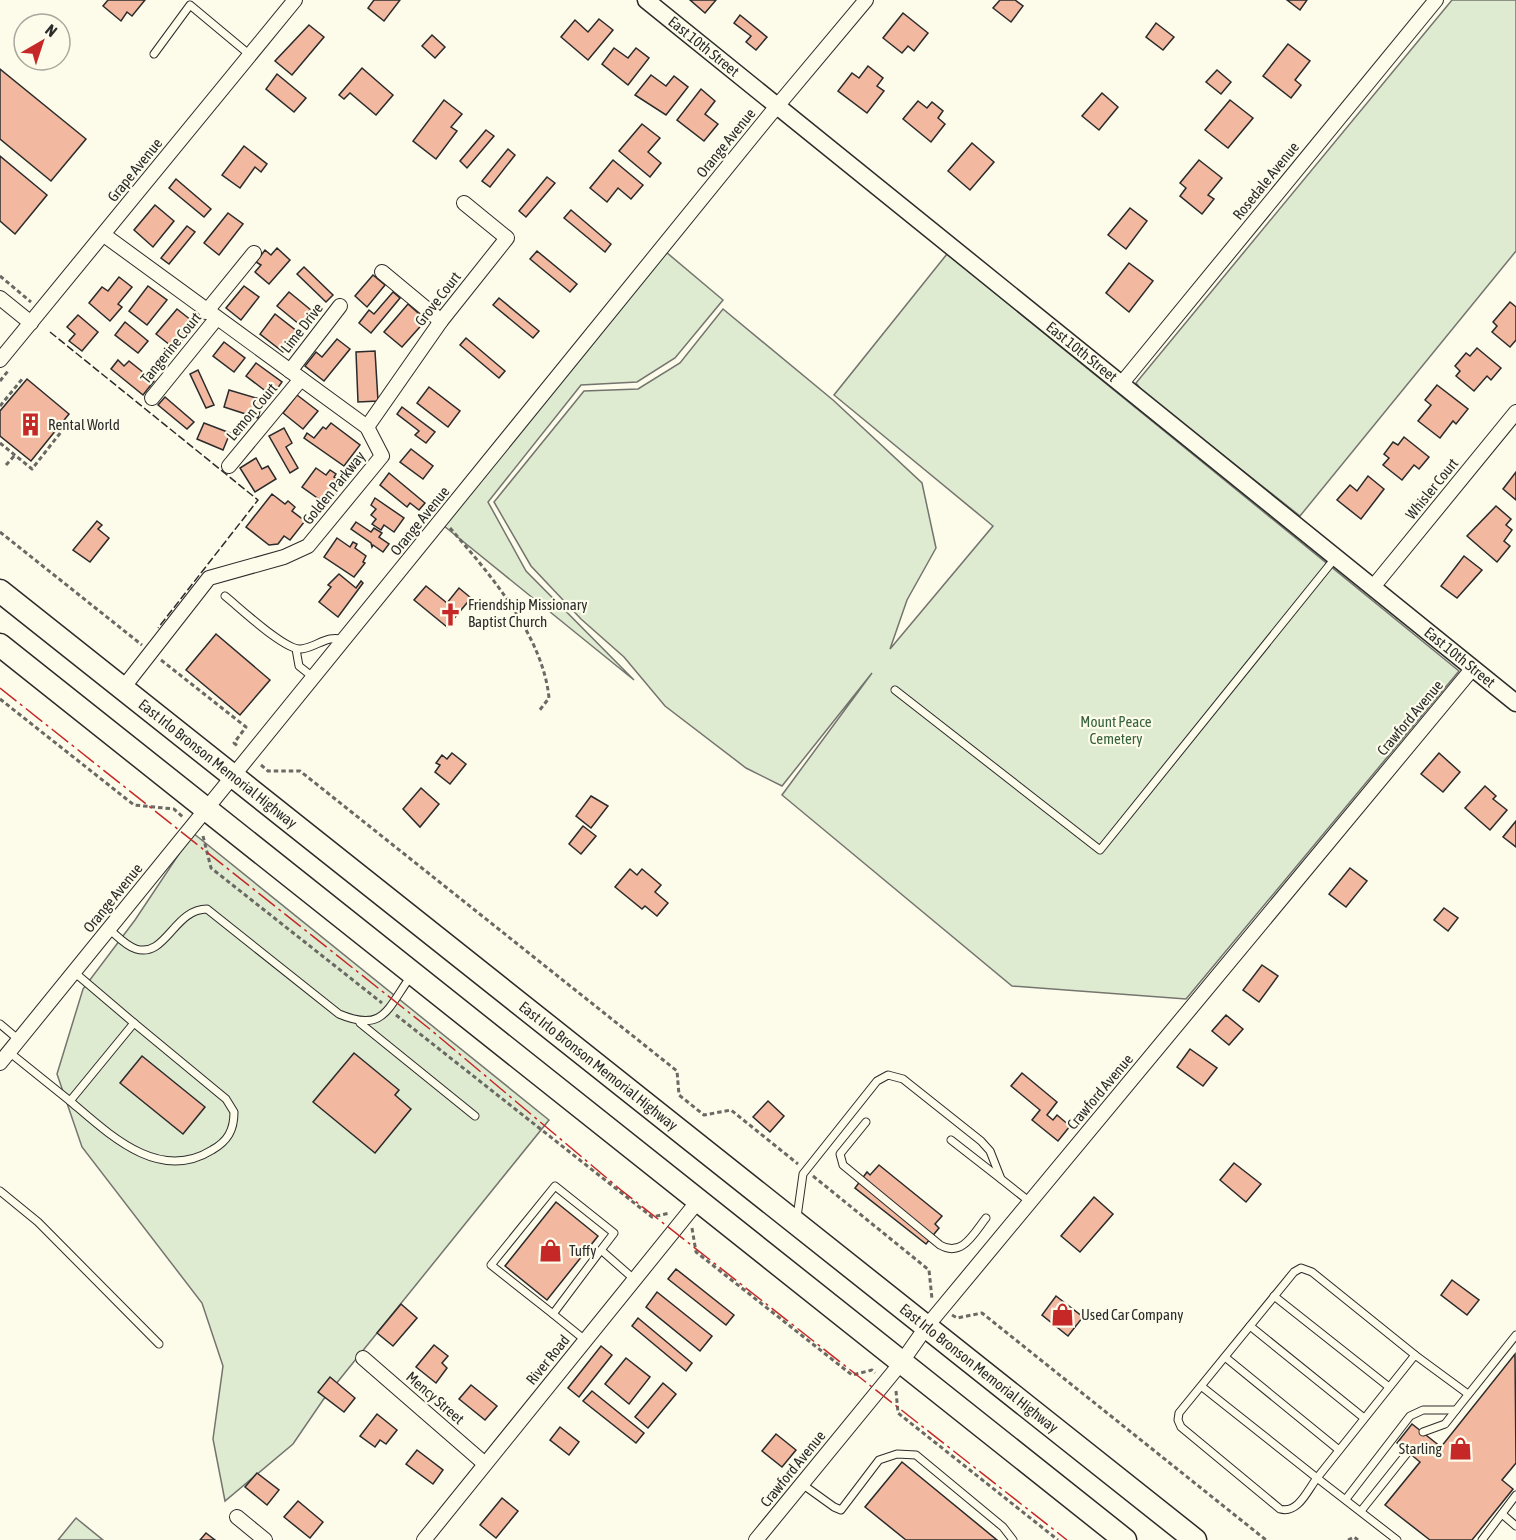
<svg xmlns="http://www.w3.org/2000/svg" width="1516" height="1540" viewBox="0 0 1516 1540" font-family="'Asap Condensed',sans-serif">
  <style>
    .green { fill: #deebd1; stroke: #74746e; stroke-width: 1.5 }
    .building { fill: #f2b8a0; stroke: #2b2b2b; stroke-width: 1.5 }
    .lines { fill: none; stroke-linecap: round; stroke-linejoin: round }
    .service-casing { stroke: #2b2b2b; stroke-width: 9 }
    .minor-casing { stroke: #2b2b2b; stroke-width: 16 }
    .tertiary-casing { stroke: #2b2b2b; stroke-width: 19 }
    .trunk-casing { stroke: #2b2b2b; stroke-width: 25 }
    .path { stroke: #6a6964; stroke-width: 3; stroke-dasharray: 4.5 3; stroke-linecap: butt }
    .service { stroke: #fdfbea; stroke-width: 7 }
    .minor { stroke: #fdfbea; stroke-width: 14 }
    .tertiary { stroke: #fdfbea; stroke-width: 16 }
    .trunk { stroke: #fdfbea; stroke-width: 22 }
    .fence { stroke: #2b2b2b; stroke-width: 1.5; stroke-dasharray: 8 3; stroke-linecap: butt }
    .power { stroke: #c62828; stroke-width: 1.5; stroke-dasharray: 21 4.5 3 4.5; stroke-linecap: butt }
    .labels { text-anchor: middle; stroke-width: 4.5; stroke-linejoin: round; paint-order: stroke }
    .street-label { font-size: 15px; fill: #2b2b2b; stroke: #fdfbea }
    .poi-label { font-size: 15px; fill: #2b2b2b; stroke: #fdfbea; text-anchor: start }
    .park-label { font-size: 15px; fill: #34623c; stroke: #fdfbea }
  </style>
  <rect width="100%" height="100%" fill="#fdfbea"/>
  <g class="green">
    <polygon points="1452,0 1516,0 1516,251 1300,516 1142,391 1136,383"/>
    <polygon points="666,252 723,300 675,358 637,382 581,385 488,502 526,571 634,680 444,526"/>
    <polygon points="947,254 1459,671 1186,999 1012,986 782,795 872,673 782,786 746,768 665,706 624,657 581,619 531,566 494,502 584,391 638,389 680,363 723,309 833,400 922,483 936,548 907,600 890,649 993,526 834,395"/>
    <polygon points="193,833 549,1120 323,1400 293,1444 225,1501 213,1439 223,1366 202,1303 82,1147 57,1074 83,989 135,920"/>
    <polygon points="76,1518 103,1540 58,1540"/>
  </g>
  <g class="building">
    <polygon points="108,0 145,0 132,16 127,12 121,21 103,6"/>
    <polygon points="374,0 400,0 384,21 368,8"/>
    <polygon points="690,0 716,0 705,13"/>
    <polygon points="1000,0 1015,0 1023,6 1011,22 993,8"/>
    <polygon points="1287,0 1307,0 1300,10"/>
    <polygon points="903,13 928,33 914,51 908,46 902,53 883,38"/>
    <polygon points="740,15 767,37 756,50 746,42 751,36 734,23"/>
    <polygon points="599,19 613,30 588,60 561,37 575,20 588,32"/>
    <polygon points="1156,23 1174,37 1163,50 1146,37"/>
    <polygon points="309,25 324,37 292,75 275,61"/>
    <polygon points="432,35 445,47 435,58 422,46"/>
    <polygon points="1288,44 1310,61 1295,80 1301,85 1291,98 1263,76"/>
    <polygon points="614,48 628,58 636,48 649,58 628,85 602,64"/>
    <polygon points="868,66 883,78 877,86 884,91 867,113 838,91 852,73 859,78"/>
    <polygon points="362,68 393,95 376,115 350,93 344,99 339,95"/>
    <polygon points="0,69 86,139 51,181 0,139"/>
    <polygon points="1217,70 1231,82 1221,94 1206,82"/>
    <polygon points="277,74 306,98 294,112 266,89"/>
    <polygon points="651,75 666,86 674,76 688,87 666,115 635,95"/>
    <polygon points="701,89 715,101 705,114 718,124 704,141 677,120"/>
    <polygon points="1102,93 1118,107 1099,130 1082,116"/>
    <polygon points="444,100 462,114 451,127 457,131 436,159 413,141"/>
    <polygon points="1230,100 1253,118 1228,148 1205,130"/>
    <polygon points="918,101 927,108 932,102 943,111 938,118 945,124 931,142 903,119"/>
    <polygon points="642,124 660,138 648,152 661,163 650,177 619,151"/>
    <polygon points="486,130 494,136 467,168 460,161"/>
    <polygon points="972,143 994,162 970,190 948,171"/>
    <polygon points="244,146 267,164 261,172 255,167 240,188 222,175"/>
    <polygon points="508,149 515,155 490,187 482,181"/>
    <polygon points="0,156 47,195 15,234 0,221"/>
    <polygon points="613,160 643,185 631,199 618,188 607,202 590,188"/>
    <polygon points="1199,160 1222,178 1208,195 1214,199 1202,214 1180,196 1186,188 1180,183"/>
    <polygon points="547,177 555,183 526,217 519,211"/>
    <polygon points="176,179 211,209 204,217 169,188"/>
    <polygon points="155,205 174,221 153,247 134,230"/>
    <polygon points="1130,208 1147,221 1126,249 1108,235"/>
    <polygon points="571,210 611,244 605,252 564,218"/>
    <polygon points="228,213 243,224 219,255 204,243"/>
    <polygon points="187,226 195,232 169,264 161,258"/>
    <polygon points="277,248 290,260 269,284 255,272 261,265 256,262 265,250 271,255"/>
    <polygon points="537,251 577,284 570,292 530,259"/>
    <polygon points="1129,263 1153,281 1129,312 1106,293"/>
    <polygon points="304,267 333,295 326,302 297,274"/>
    <polygon points="373,275 385,285 367,307 355,296"/>
    <polygon points="119,277 132,287 118,304 122,307 110,321 89,303 102,287 108,291"/>
    <polygon points="148,286 167,300 147,325 129,311"/>
    <polygon points="244,286 259,297 241,320 226,308"/>
    <polygon points="289,292 317,315 305,329 277,306"/>
    <polygon points="393,292 400,298 371,333 359,323 369,310 374,314"/>
    <polygon points="499,298 539,331 533,338 493,305"/>
    <polygon points="1510,302 1516,307 1516,340 1510,347 1492,332 1497,326 1493,322"/>
    <polygon points="408,304 426,320 402,347 384,332"/>
    <polygon points="177,309 196,324 175,349 156,334"/>
    <polygon points="275,314 298,332 283,352 260,334"/>
    <polygon points="78,315 98,332 82,351 69,341 75,334 67,327"/>
    <polygon points="125,322 148,341 138,353 115,335"/>
    <polygon points="466,338 505,371 499,378 460,345"/>
    <polygon points="337,339 350,349 324,381 305,366 316,352 322,357"/>
    <polygon points="224,342 245,358 234,372 213,356"/>
    <polygon points="1477,348 1501,368 1491,380 1487,376 1474,391 1456,376 1460,371 1455,366 1466,353 1470,356"/>
    <polygon points="375,351 378,401 358,402 356,352"/>
    <polygon points="118,360 124,366 129,361 154,381 143,395 111,369"/>
    <polygon points="256,363 282,382 272,396 246,376"/>
    <polygon points="198,370 214,405 206,408 190,374"/>
    <polygon points="27,379 69,414 31,461 0,436 0,411"/>
    <polygon points="1437,385 1468,409 1456,424 1453,421 1440,438 1418,421 1431,405 1425,400"/>
    <polygon points="429,387 460,411 448,427 417,403"/>
    <polygon points="229,390 263,400 258,418 224,407"/>
    <polygon points="297,395 318,411 303,429 283,413"/>
    <polygon points="165,397 194,422 187,429 158,405"/>
    <polygon points="402,407 435,432 426,443 415,435 419,431 397,414"/>
    <polygon points="204,423 230,433 223,450 197,439"/>
    <polygon points="331,423 360,445 344,466 304,438 307,433 314,438 323,427 326,429"/>
    <polygon points="284,428 292,443 286,447 298,468 290,473 269,436"/>
    <polygon points="1404,437 1429,457 1419,469 1414,465 1402,480 1383,465 1389,458 1384,454 1393,442 1398,445"/>
    <polygon points="411,449 433,466 423,479 400,462"/>
    <polygon points="256,458 262,469 268,466 276,479 255,492 240,468"/>
    <polygon points="316,468 326,475 330,470 336,474 334,477 338,480 336,483 339,486 336,490 338,491 333,498 327,497 323,502 302,487"/>
    <polygon points="1516,472 1516,500 1503,489"/>
    <polygon points="389,473 425,503 419,510 410,503 407,507 380,485"/>
    <polygon points="1368,476 1384,489 1361,519 1337,500 1350,485 1357,491"/>
    <polygon points="272,494 285,504 288,501 295,507 292,511 305,521 290,540 284,536 278,544 269,545 246,527"/>
    <polygon points="375,498 404,518 394,532 384,525 381,530 372,524 376,519 371,515 376,509 371,505"/>
    <polygon points="1496,506 1511,519 1506,525 1512,530 1504,541 1510,546 1497,562 1467,536"/>
    <polygon points="97,521 102,525 98,529 109,538 90,562 73,550"/>
    <polygon points="356,522 371,532 374,528 382,533 379,537 389,544 383,552 373,545 372,547 371,543 351,529"/>
    <polygon points="337,538 350,547 353,542 357,544 355,548 366,556 363,562 365,563 354,577 324,557"/>
    <polygon points="1464,556 1482,570 1457,598 1441,586"/>
    <polygon points="339,574 356,588 361,581 363,583 338,617 319,602 331,587 328,585"/>
    <polygon points="426,586 447,603 459,588 471,598 447,627 414,600"/>
    <polygon points="216,634 270,680 240,715 186,670"/>
    <polygon points="452,753 466,764 450,784 435,772 440,765 436,763 442,755 447,759"/>
    <polygon points="1439,753 1460,772 1443,792 1421,774"/>
    <polygon points="1485,786 1496,796 1493,799 1507,810 1490,830 1465,808"/>
    <polygon points="421,788 439,804 420,827 403,809"/>
    <polygon points="591,796 608,806 591,828 576,816"/>
    <polygon points="1516,821 1516,847 1503,837"/>
    <polygon points="583,826 596,836 581,854 569,844"/>
    <polygon points="1350,868 1367,881 1346,907 1329,894"/>
    <polygon points="630,869 637,875 642,869 661,885 655,892 668,903 657,916 645,906 642,909 615,887"/>
    <polygon points="1444,908 1458,918 1448,931 1434,920"/>
    <polygon points="1262,965 1278,976 1259,1002 1243,990"/>
    <polygon points="1226,1015 1243,1029 1229,1045 1212,1031"/>
    <polygon points="1190,1049 1217,1068 1203,1086 1177,1067"/>
    <polygon points="354,1053 399,1090 395,1095 411,1109 375,1153 313,1102"/>
    <polygon points="142,1056 205,1107 183,1134 120,1083"/>
    <polygon points="1022,1073 1057,1102 1047,1115 1053,1120 1057,1115 1070,1126 1058,1141 1032,1120 1040,1110 1011,1086"/>
    <polygon points="768,1101 784,1116 770,1132 753,1117"/>
    <polygon points="1234,1163 1261,1184 1246,1202 1220,1180"/>
    <polygon points="879,1165 942,1216 935,1224 939,1228 926,1244 855,1188 867,1172 870,1175"/>
    <polygon points="1094,1197 1113,1214 1080,1252 1061,1236"/>
    <polygon points="556,1202 598,1236 547,1300 505,1266"/>
    <polygon points="676,1269 734,1315 726,1325 668,1279"/>
    <polygon points="1452,1280 1479,1300 1467,1315 1441,1295"/>
    <polygon points="657,1292 712,1336 700,1351 646,1307"/>
    <polygon points="1056,1296 1083,1317 1068,1336 1042,1315"/>
    <polygon points="401,1304 417,1318 393,1346 377,1333"/>
    <polygon points="638,1318 692,1363 686,1371 632,1326"/>
    <polygon points="434,1345 448,1356 442,1363 447,1368 436,1383 416,1367"/>
    <polygon points="601,1346 612,1355 579,1397 568,1388"/>
    <polygon points="1515,1354 1516,1463 1502,1480 1513,1489 1472,1540 1430,1540 1385,1505 1420,1462 1397,1443 1412,1424 1441,1447"/>
    <polygon points="626,1358 650,1377 629,1404 605,1384"/>
    <polygon points="330,1377 355,1398 344,1412 318,1392"/>
    <polygon points="663,1383 676,1394 648,1428 635,1417"/>
    <polygon points="471,1385 497,1406 485,1420 459,1399"/>
    <polygon points="592,1391 644,1433 636,1443 583,1401"/>
    <polygon points="377,1414 397,1430 386,1444 380,1440 375,1447 360,1436"/>
    <polygon points="560,1427 579,1442 569,1455 550,1440"/>
    <polygon points="776,1434 796,1450 782,1467 762,1451"/>
    <polygon points="417,1450 443,1470 433,1484 406,1464"/>
    <polygon points="902,1462 997,1540 906,1540 865,1507"/>
    <polygon points="257,1473 279,1490 267,1505 245,1487"/>
    <polygon points="502,1498 518,1511 496,1538 480,1525"/>
    <polygon points="298,1501 323,1522 310,1538 284,1517"/>
    <polygon points="206,1533 215,1540 200,1540"/>
  </g>
  <g class="lines">
    <defs>
      <g id="service">
        <polyline points="154,54 190,5 250,55"/>
        <path d="M225,596C239,607 285,651 301,649C318,647 326,634 345,640"/>
        <polyline points="296,649 299,666 314,678"/>
        <polyline points="895,690 1100,850 1336,557"/>
        <path d="M109,929C117,936 126,946 136,949C166,958 174,909 207,909L339,1014C384,1033 387,1009 411,976"/>
        <polyline points="360,1023 475,1116"/>
        <polyline points="0,1024 19,1040"/>
        <polyline points="9,1052 70,1101 134,1023 74,972"/>
        <path d="M70,1101C110,1135 159,1183 212,1150C228,1141 234,1130 234,1112L226,1099L134,1023"/>
        <path d="M866,1122L840,1154L843,1165L940,1245C962,1258 974,1233 986,1218"/>
        <polyline points="951,1140 1001,1179"/>
        <polyline points="0,1191 38,1222 159,1344"/>
        <polyline points="797,1217 803,1174 877,1081 888,1075 903,1079 981,1141 990,1151 1001,1179 1030,1202"/>
        <polyline points="601,1250 553,1314 491,1265 555,1186 614,1233 601,1250 635,1280"/>
        <polyline points="1274,1296 1389,1387"/>
        <polyline points="553,1314 585,1340"/>
        <polyline points="1250,1326 1364,1418"/>
        <polyline points="1225,1357 1339,1450"/>
        <path d="M1201,1386L1317,1478C1307,1491 1298,1514 1280,1509L1181,1427L1178,1420L1179,1413L1294,1272L1301,1268L1312,1272L1415,1355"/>
        <polyline points="1423,1432 1445,1424 1456,1410"/>
        <polyline points="802,1484 834,1507 841,1510 879,1460 897,1454 916,1455 1003,1527 1013,1540"/>
        <polyline points="1346,1499 1410,1416 1423,1410 1456,1410 1516,1335"/>
        <polyline points="1361,1511 1408,1452"/>
        <polyline points="1502,1514 1516,1526"/>
        <polyline points="1397,1540 1317,1478 1415,1355 1468,1394"/>
        <polyline points="1482,1540 1516,1495"/>
      </g>
      <g id="minor">
        <polyline points="104,235 367,427 382,456 308,546 284,557 209,578 123,688"/>
        <polyline points="382,272 441,321"/>
        <polyline points="0,298 31,323"/>
        <polyline points="206,312 254,253"/>
        <polyline points="0,360 295,0"/>
        <polyline points="290,371 340,306"/>
        <polyline points="1122,383 1436,0"/>
        <polyline points="152,398 216,319"/>
        <polyline points="367,427 441,321 507,238 464,203"/>
        <polyline points="229,466 301,379"/>
        <polyline points="1373,587 1516,412"/>
        <polyline points="0,1063 768,117 866,0"/>
        <polyline points="363,1358 485,1464"/>
        <polyline points="237,1517 265,1540"/>
        <polyline points="424,1540 698,1201"/>
        <polyline points="756,1540 901,1363 927,1326 1473,668"/>
      </g>
      <g id="tertiary">
        <path id="s1" d="M646,0L1516,703"/>
      </g>
      <g id="trunk">
        <path id="s2" d="M0,591L1195,1540"/>
        <polyline points="0,645 1125,1540"/>
      </g>
    </defs>
    <use href="#service" class="service-casing"/>
    <use href="#minor" class="minor-casing"/>
    <use href="#tertiary" class="tertiary-casing"/>
    <use href="#trunk" class="trunk-casing"/>
    <g class="path">
      <polyline points="0,276 31,302"/>
      <polyline points="0,381 8,371"/>
      <polyline points="0,406 23,378"/>
      <polyline points="0,443 32,469 61,432"/>
      <polyline points="6,465 15,455"/>
      <path d="M450,528C490,574 543,636 549,698L539,711"/>
      <polyline points="0,532 142,645"/>
      <polyline points="161,660 246,727 234,743 239,747"/>
      <polyline points="0,699 134,805 174,809 183,817"/>
      <polyline points="261,765 268,771 300,771 677,1071 679,1095 704,1115 731,1110 798,1164"/>
      <polyline points="203,836 211,868 382,1003"/>
      <polyline points="396,1015 652,1217 670,1213"/>
      <polyline points="813,1176 929,1270 932,1299"/>
      <polyline points="692,1228 696,1252 852,1375 872,1370 875,1373"/>
      <polyline points="952,1315 957,1318 982,1313 1266,1540"/>
      <polyline points="896,1391 898,1413 1058,1540"/>
      <polyline points="1348,1540 1354,1537 1358,1540"/>
    </g>
    <use href="#service" class="service"/>
    <use href="#minor" class="minor"/>
    <use href="#tertiary" class="tertiary"/>
    <use href="#trunk" class="trunk"/>
    <polyline class="fence" points="50,332 258,500 158,628"/>
    <polyline class="power" points="0,688 431,1030 621,1190 1067,1540"/>
  </g>
  <defs>
    <symbol id="building-bare" viewBox="-9 -9 18 18"><path d="M-4-6H4V6H1V3H-1V6H-4ZM-2.5-4.3h1.7v1.8h-1.7ZM.8-4.3h1.7v1.8H.8ZM-2.5-1h1.7V.8h-1.7ZM.8-1h1.7V.8H.8Z" fill="#c62828" stroke="#fdfbea" stroke-width="2.5" paint-order="stroke"/></symbol>
    <symbol id="church-bare" viewBox="-9 -9 18 18"><path d="M-1.2-6h2.4v3.5h3.3v2.4h-3.3V6h-2.4V-.1h-3.3v-2.4h3.3Z" fill="#c62828" stroke="#fdfbea" stroke-width="2.5" paint-order="stroke"/></symbol>
    <symbol id="shop-bare" viewBox="-9 -9 18 18"><path d="M-5-2.5h2.3a2.7 3.5 0 0 1 5.4 0H5L5.5 6h-11ZM-1.5-2.5h3a1.5 2.3 0 0 0-3 0Z" fill="#c62828" stroke="#fdfbea" stroke-width="2.5" paint-order="stroke"/></symbol>
  </defs>
  <g fill-rule="evenodd">
    <use href="#building-bare" x="14" y="408" width="33" height="33"/>
    <use href="#church-bare" x="434" y="598" width="33" height="33"/>
    <use href="#shop-bare" x="534" y="1234" width="33" height="33"/>
    <use href="#shop-bare" x="1046" y="1298" width="33" height="33"/>
    <use href="#shop-bare" x="1444" y="1432" width="33" height="33"/>
  </g>
  <g class="labels">
    <g class="street-label">
      <text dy="5" stroke="none"><textPath href="#s1" startOffset="74">East 10th Street</textPath></text>
      <text transform="translate(726 143) rotate(-51)" y="5">Orange Avenue</text>
      <text transform="translate(135 170) rotate(-51)" y="5">Grape Avenue</text>
      <text transform="translate(1266 181) rotate(-51)" y="5">Rosedale Avenue</text>
      <text transform="translate(438 299) rotate(-52)" y="5">Grove Court</text>
      <text transform="translate(302 328) rotate(-52)" y="5">Lime Drive</text>
      <text transform="translate(171 348) rotate(-51)" y="5">Tangerine Court</text>
      <text dy="5" stroke="none"><textPath href="#s1" startOffset="560">East 10th Street</textPath></text>
      <text transform="translate(252 412) rotate(-50)" y="5">Lemon Court</text>
      <text transform="translate(334 488) rotate(-51)" y="5">Golden Parkway</text>
      <text transform="translate(1432 489) rotate(-51)" y="5">Whisler Court</text>
      <text transform="translate(420 521) rotate(-51)" y="5">Orange Avenue</text>
      <text dy="5" stroke="none"><textPath href="#s1" startOffset="1046">East 10th Street</textPath></text>
      <text transform="translate(1410 718) rotate(-50)" y="5">Crawford Avenue</text>
      <text dy="5" stroke="none"><textPath href="#s2" startOffset="278">East Irlo Bronson Memorial Highway</textPath></text>
      <text transform="translate(113 898) rotate(-51)" y="5">Orange Avenue</text>
      <text dy="5" stroke="none"><textPath href="#s2" startOffset="764">East Irlo Bronson Memorial Highway</textPath></text>
      <text transform="translate(1100 1092) rotate(-50)" y="5">Crawford Avenue</text>
      <text transform="translate(548 1360) rotate(-51)" y="5">River Road</text>
      <text dy="5" stroke="none"><textPath href="#s2" startOffset="1250">East Irlo Bronson Memorial Highway</textPath></text>
      <text transform="translate(435 1398) rotate(41)" y="5">Mency Street</text>
      <text transform="translate(793 1469) rotate(-51)" y="5">Crawford Avenue</text>
    </g>
    <g class="poi-label">
      <text x="48" y="430">Rental World</text>
      <text x="468" y="610">Friendship Missionary<tspan x="468" dy="17">Baptist Church</tspan></text>
      <text x="569" y="1256">Tuffy</text>
      <text x="1081" y="1320">Used Car Company</text>
      <text x="1442" y="1454" text-anchor="end">Starling</text>
    </g>
    <g class="park-label">
      <text x="1116" y="727">Mount Peace<tspan x="1116" dy="17">Cemetery</tspan></text>
    </g>
  </g>
  <g transform="translate(42 42) rotate(39)"><circle r="28" fill="#fdfbea" stroke="#a9a89e" stroke-width="1.5"/>
  <path d="M0-4.5L10 22L0 15L-10 22Z" fill="#c62828"/>
  <text y="-9" font-size="16" font-weight="bold" text-anchor="middle" fill="#2b2b2b">N</text>
  </g>
</svg>
